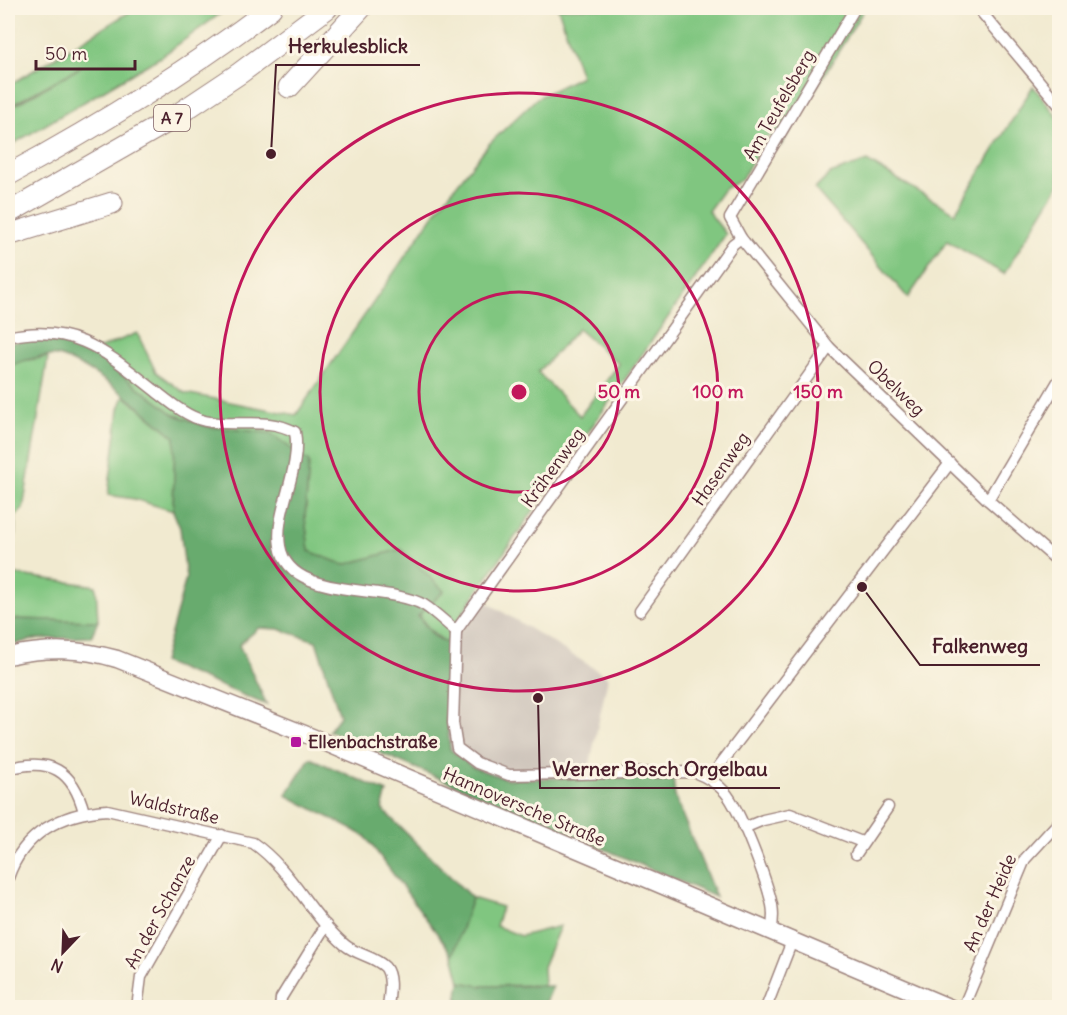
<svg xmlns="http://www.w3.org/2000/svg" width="1067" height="1015" viewBox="0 0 1067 1015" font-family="Delius,sans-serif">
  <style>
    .industrial { fill: #ccc2b9 }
    .green { fill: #80c680; stroke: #657256; stroke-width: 1.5; fill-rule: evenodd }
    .forest { fill: #68ab6e; stroke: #59654c; stroke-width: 1.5 }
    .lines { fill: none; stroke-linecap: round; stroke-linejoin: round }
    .minor-casing { stroke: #9e847e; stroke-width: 13 }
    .secondary-casing { stroke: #9e847e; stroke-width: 19 }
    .motorway-casing { stroke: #9e847e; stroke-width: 23 }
    .minor { stroke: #fff; stroke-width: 10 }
    .secondary { stroke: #fff; stroke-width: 16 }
    .motorway { stroke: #fff; stroke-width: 21 }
    .ring { fill: none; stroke: #c2185b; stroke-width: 3 }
    .poi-dot { fill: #b5179e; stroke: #fcf5e5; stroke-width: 2 }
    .labels { text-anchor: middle; stroke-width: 6; stroke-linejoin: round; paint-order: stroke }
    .shield { fill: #fcf5e5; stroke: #7f5f63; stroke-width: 1.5 }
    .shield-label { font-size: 16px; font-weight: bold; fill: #4a1f2b }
    .street-label { font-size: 18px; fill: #4a1f2b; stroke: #fcf5e5 }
    .poi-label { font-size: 18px; font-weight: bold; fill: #4a1f2b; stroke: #fcf5e5; text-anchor: start }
    .centre { fill: #c2185b; stroke: #fcf5e5; stroke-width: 3 }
    .ring-label { font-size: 18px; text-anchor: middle; font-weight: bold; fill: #c2185b; stroke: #fcf5e5; stroke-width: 6; stroke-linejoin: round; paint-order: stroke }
    .leader { fill: none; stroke: #4a1f2b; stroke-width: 2 }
    .callout-dot { fill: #4a1f2b; stroke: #fcf5e5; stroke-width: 2 }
    .callout-label { font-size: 20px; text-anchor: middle; font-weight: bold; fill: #4a1f2b; stroke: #fcf5e5; stroke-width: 6; stroke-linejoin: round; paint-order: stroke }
  </style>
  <rect width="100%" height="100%" fill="#fcf5e5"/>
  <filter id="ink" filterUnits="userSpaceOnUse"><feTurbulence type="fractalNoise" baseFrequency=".0167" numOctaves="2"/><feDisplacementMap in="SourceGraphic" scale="12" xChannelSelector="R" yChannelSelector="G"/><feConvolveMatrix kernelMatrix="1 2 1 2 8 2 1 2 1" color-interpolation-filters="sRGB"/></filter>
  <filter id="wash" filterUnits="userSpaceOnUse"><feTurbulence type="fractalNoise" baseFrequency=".008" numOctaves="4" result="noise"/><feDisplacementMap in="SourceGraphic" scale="24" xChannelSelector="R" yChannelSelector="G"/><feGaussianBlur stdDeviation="1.35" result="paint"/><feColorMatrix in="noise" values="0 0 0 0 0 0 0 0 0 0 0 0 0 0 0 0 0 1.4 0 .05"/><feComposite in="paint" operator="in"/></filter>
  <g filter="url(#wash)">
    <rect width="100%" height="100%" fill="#f1ead0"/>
    <polygon class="industrial" points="475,595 608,677 587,778 506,779 472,767 450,749 447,721 450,633"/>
    <g class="green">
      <polygon points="136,8 228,8 162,56 8,147 8,109 81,67 8,107 8,86"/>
      <path d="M558,8H865L781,146L768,135L741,180L724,189L708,211L726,234L465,609L450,633L449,644C411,624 411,588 401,549L344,565L309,551L305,518L309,463L270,433L208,427L175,415L91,352L137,333L156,372L185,393L296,415L439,207L489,144L537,98L581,76ZM578,329L619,364L580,416L538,372Z"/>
      <polygon points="1033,86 1059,119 1059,185 1004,274 947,241 908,298 815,189 830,174 867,161 955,213"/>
      <polygon points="48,357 23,509 16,515 12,574 96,586 98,621 8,619 8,368 15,362"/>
      <polygon points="124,396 175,437 173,511 134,499 108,495 119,409"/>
      <polygon points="472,898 502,907 496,926 521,936 560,926 543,967 544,985 481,986 460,982 453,955"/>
    </g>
    <g class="forest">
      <path d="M31,340L60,342L91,352L175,415L208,427L270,433L309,462L305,518L309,551L344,565L401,549L444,591L418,616L434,636L449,644L447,721L450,749L472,767L506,779L673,777L675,797L716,897L329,731L340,716L316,641L278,629L259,628L239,645L267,705L163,662L186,578L180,528L173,511L175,437C140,409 103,372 61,357C50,353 16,361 8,368V343Z"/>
      <polygon points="8,619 98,621 91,637 35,639 8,646"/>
      <polygon points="310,758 387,792 382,809 472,898 453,955 365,836 286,795"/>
      <polygon points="460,982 481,986 553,986 544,1007 456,1007"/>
    </g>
  </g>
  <g filter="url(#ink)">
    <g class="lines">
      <defs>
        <g id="minor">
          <polyline points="855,8 730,218 741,238 829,347 988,500 1060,563"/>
          <polyline points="978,8 1060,106"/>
          <path d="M8,337C76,322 108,354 158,393C172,404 188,417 205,421C236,428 266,416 295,432C302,469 274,512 280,546C289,601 384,583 424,605C435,612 446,623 456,631L453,723L457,748L477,763L509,775L694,772C707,777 716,782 725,792C740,809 767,881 772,905C774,915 773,923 771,933"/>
          <polyline points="988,500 1060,378"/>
          <polyline points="640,611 829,347"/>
          <polyline points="456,631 733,244 741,238"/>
          <path d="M8,769C50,757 73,770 84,812"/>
          <polyline points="710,778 950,463"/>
          <polyline points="744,828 763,820 790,814 862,842"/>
          <polyline points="856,854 888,807"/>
          <path d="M8,878C23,833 62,813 107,810L253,843C291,869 310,915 345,945C357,955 374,956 385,967C393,977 389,996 388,1008"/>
          <polyline points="137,1008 141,977 222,835"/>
          <polyline points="280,1008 281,998 326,925"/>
          <polyline points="766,1008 792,941"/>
          <polyline points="963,1008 1025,859 1060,821"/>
        </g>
        <path id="secondary" d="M8,656C46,648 79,648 117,659L312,737L951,1008"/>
        <g id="motorway">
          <polyline points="289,87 361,8"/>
          <path d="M8,175C100,125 188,71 271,8"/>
          <polyline points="8,213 165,123 240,73 327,8"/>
          <polyline points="8,235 112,203"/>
        </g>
      </defs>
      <use href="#minor" class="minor-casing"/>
      <use href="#secondary" class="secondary-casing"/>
      <use href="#motorway" class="motorway-casing"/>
      <use href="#minor" class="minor"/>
      <use href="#secondary" class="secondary"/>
      <use href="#motorway" class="motorway"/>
    </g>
  </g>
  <g class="ring">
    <circle cx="519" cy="392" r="100"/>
    <circle cx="519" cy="392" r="199"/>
    <circle cx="519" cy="392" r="299"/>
  </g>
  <rect class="poi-dot" x="290" y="736" width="12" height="12" rx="3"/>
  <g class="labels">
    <rect class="shield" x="154" y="105" width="36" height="26" rx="4.5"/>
    <g class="shield-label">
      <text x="172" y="124">A 7</text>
    </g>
    <g class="street-label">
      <text transform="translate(779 105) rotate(-60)" y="6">Am Teufelsberg</text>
      <text transform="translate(896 388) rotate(44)" y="6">Obelweg</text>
      <text transform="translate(553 468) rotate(-54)" y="6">Krähenweg</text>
      <text transform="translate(721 469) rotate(-55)" y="6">Hasenweg</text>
      <text transform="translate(524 807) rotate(23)" y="6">Hannoversche Straße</text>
      <text transform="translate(174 808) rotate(13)" y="6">Waldstraße</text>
      <text transform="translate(990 903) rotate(-66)" y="6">An der Heide</text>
      <text transform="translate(160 912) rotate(-61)" y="6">An der Schanze</text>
    </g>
    <g class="poi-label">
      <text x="308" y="748">Ellenbachstraße</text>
    </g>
  </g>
  <circle cx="519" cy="392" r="9" class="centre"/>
  <g class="ring-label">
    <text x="619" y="398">50 m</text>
    <text x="718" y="398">100 m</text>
    <text x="818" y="398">150 m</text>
  </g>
  <path class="leader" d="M271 154L276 65H420M862 587L920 665H1040M538 698L540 788H780"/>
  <g class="callout-dot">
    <circle cx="271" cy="154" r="6"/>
    <circle cx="862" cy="587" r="6"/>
    <circle cx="538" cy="698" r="6"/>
  </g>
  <g class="callout-label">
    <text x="348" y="53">Herkulesblick</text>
    <text x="980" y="653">Falkenweg</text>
    <text x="660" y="776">Werner Bosch Orgelbau</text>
  </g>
  <rect width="1067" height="1015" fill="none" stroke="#fcf5e5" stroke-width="30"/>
  <g transform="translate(63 952) rotate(203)" stroke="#fcf5e5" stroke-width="4.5" paint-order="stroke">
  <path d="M0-4.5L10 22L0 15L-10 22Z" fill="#4a1f2b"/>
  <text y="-9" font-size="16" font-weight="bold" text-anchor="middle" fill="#4a1f2b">N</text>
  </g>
  <path d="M36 60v9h99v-9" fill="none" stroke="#4a1f2b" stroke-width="3"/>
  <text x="45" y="60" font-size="18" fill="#4a1f2b" stroke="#fcf5e5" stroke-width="4.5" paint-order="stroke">50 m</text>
</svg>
